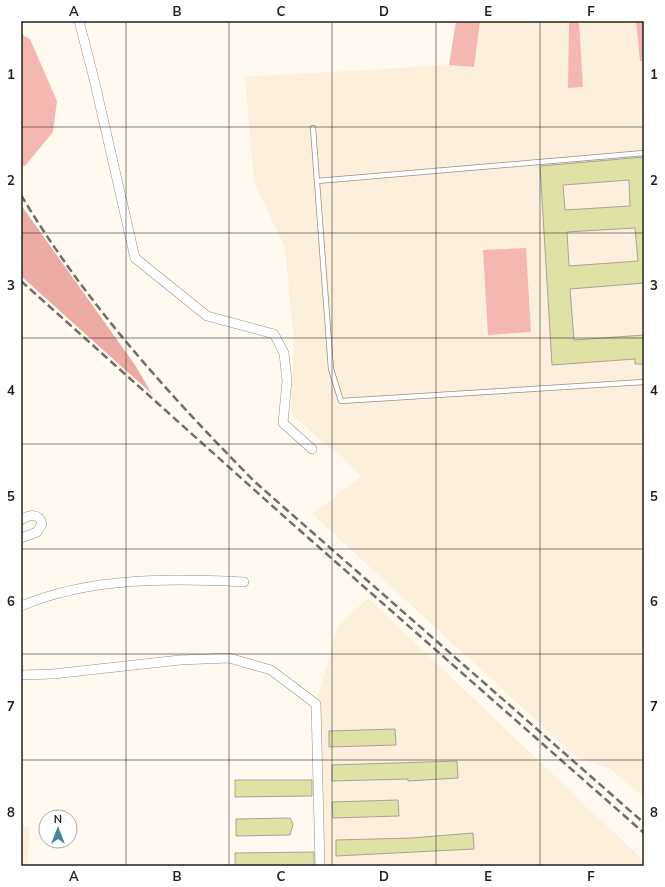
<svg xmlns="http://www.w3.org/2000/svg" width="665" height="887" viewBox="0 0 665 887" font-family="Mulish,sans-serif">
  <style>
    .built { fill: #fcf0dd }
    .green { fill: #f4b7b1 }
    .forest { fill: #ecaba5 }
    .building { fill: #e0e1a5; stroke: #a4a498; fill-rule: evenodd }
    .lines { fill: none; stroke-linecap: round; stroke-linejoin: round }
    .lane-casing { stroke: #979085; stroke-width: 6 }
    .street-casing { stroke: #979085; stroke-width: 10 }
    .lane { stroke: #fff; stroke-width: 4.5 }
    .street { stroke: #fff; stroke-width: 9 }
    .rail { stroke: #716d67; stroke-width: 2.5; stroke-dasharray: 8 4; stroke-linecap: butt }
    .grid { fill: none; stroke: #221f1b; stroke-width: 1; stroke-opacity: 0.55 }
    .neatline { fill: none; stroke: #221f1b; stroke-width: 1.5 }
    .grid-label { font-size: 13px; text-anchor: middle; font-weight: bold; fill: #221f1b }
  </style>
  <rect width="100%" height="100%" fill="#fff9ef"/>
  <g class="built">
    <polygon points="456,21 644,21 644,797 609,768 578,759 312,514 362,476 291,414 294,342 285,248 254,182 245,77 449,65"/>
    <polygon points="368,598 644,861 644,866 320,866 316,704 338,626"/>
    <polygon points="21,827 29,827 28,866 21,866"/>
  </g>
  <g class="green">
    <polygon points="456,21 480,21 474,67 449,65"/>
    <polygon points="569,21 579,21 583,87 568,88"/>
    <polygon points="636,21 644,21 644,61 640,61"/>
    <polygon points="21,34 30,39 57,101 53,132 25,166 21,165"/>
    <polygon points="526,248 531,332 488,335 483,250"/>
  </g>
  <polygon class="forest" points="21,205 135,365 152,394 21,276"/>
  <g class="building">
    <path d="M644,157V283L570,289L574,340L644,335V364H635V359L552,365L540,166ZM629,180L630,206L565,210L563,185ZM635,228L638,261L569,266L567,232Z"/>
    <polygon points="395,729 396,745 329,747 329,731"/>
    <polygon points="457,761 458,778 408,781 408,779 332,781 332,765"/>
    <polygon points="235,780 312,780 312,796 235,797"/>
    <polygon points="398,800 399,816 333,818 332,802"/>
    <polygon points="290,818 293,824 290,835 236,836 236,819"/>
    <polygon points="473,833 474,849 336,856 336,840 411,838"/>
    <polygon points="314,852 314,866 235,866 235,853"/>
  </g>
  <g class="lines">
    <defs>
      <g id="lane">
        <polyline points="313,128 331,369 341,401 644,382"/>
        <polyline points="317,181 644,153"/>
      </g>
      <g id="street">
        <polyline points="79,21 94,79 135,258 207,316 274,334 284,353 287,381 283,423 312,449"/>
        <path d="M21,520C29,515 39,512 42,524L37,532L21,538"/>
        <path d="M21,606C90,577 171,578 244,582"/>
        <polyline points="21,675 53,674 180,660 229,658 271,670 316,704 320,866"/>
      </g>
    </defs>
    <use href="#lane" class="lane-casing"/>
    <use href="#street" class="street-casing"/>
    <use href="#lane" class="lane"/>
    <use href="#street" class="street"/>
    <g class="rail">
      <path d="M21,195C85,302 168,394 255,482L644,823"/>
      <polyline points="21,281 288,520 644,833"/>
    </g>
  </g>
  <path class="grid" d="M126,21V866M229,21V866M332,21V866M436,21V866M540,21V866M21,127H644M21,233H644M21,338H644M21,444H644M21,549H644M21,654H644M21,760H644"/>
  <rect width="665" height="887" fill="none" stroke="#ffffff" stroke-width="44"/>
  <g transform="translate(58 829)"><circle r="19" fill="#ffffff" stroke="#a7a5a4"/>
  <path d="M0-3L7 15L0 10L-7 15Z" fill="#458799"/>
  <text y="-6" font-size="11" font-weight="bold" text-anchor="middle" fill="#221f1b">N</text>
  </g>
  <rect x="22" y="22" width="621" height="843" class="neatline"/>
  <g class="grid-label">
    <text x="74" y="16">A</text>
    <text x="177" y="16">B</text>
    <text x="281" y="16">C</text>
    <text x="384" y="16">D</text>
    <text x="488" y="16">E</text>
    <text x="591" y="16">F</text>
    <text x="11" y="79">1</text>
    <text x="654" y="79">1</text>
    <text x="11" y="185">2</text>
    <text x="654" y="185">2</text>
    <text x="11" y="290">3</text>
    <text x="654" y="290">3</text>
    <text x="11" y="395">4</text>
    <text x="654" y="395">4</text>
    <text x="11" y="501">5</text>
    <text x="654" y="501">5</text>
    <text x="11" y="606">6</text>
    <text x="654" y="606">6</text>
    <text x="11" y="711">7</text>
    <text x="654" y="711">7</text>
    <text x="11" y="817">8</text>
    <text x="654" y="817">8</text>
    <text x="74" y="881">A</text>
    <text x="177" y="881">B</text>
    <text x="281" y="881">C</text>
    <text x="384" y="881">D</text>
    <text x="488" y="881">E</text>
    <text x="591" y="881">F</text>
  </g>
</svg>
